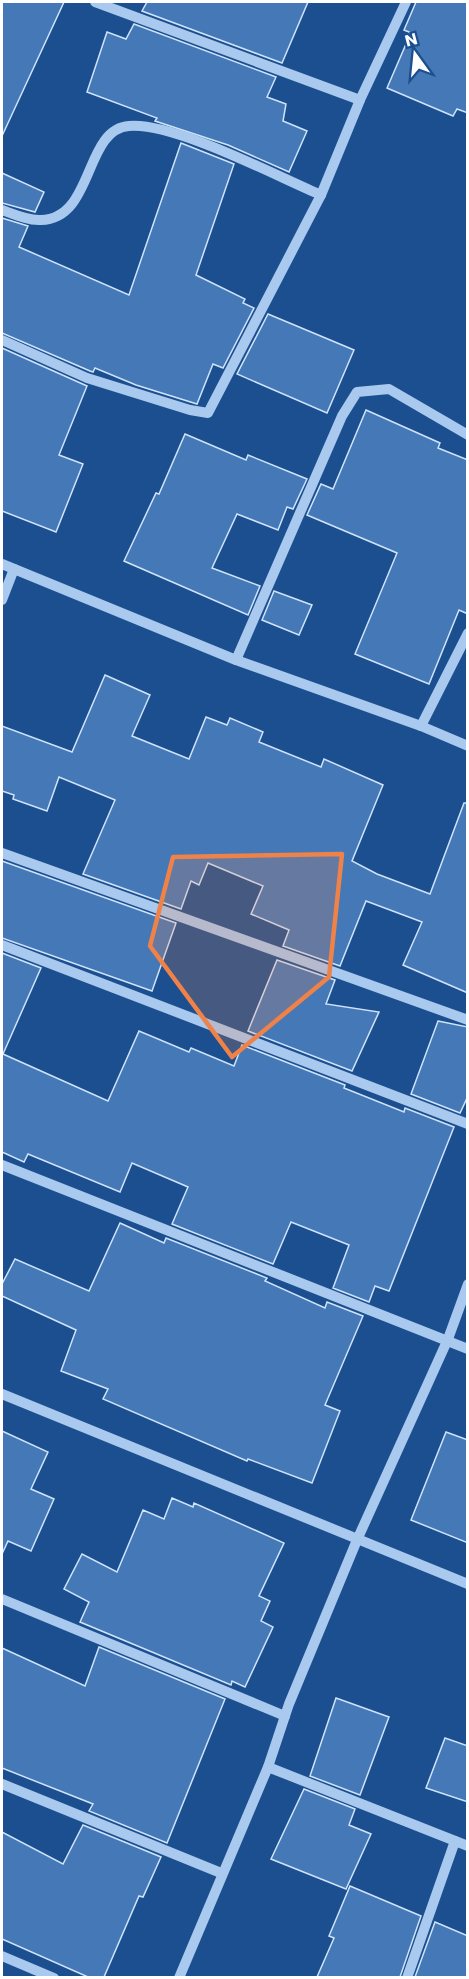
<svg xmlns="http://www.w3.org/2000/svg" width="469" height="1979" viewBox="0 0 469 1979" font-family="Poppins,sans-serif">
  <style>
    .building { fill: #4478b7; stroke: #cfe3fa; stroke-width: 1.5 }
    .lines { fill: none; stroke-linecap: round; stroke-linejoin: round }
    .minor { stroke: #a9c9ee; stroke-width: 10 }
    .marked { fill: #ee8249; fill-opacity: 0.2; stroke: #ee8249; stroke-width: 4.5; stroke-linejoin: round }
  </style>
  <rect width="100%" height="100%" fill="#1b4f8f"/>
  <g class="building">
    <polygon points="2,2 64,2 2,136"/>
    <polygon points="147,2 308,2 282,63 142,11"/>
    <polygon points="416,2 468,2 468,113 457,109 453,116 387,88 409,37 409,32 404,30"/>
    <polygon points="134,24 276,77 267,97 286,104 283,121 307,131 289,172 228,145 155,121 157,118 87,92 107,32 126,39"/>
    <polygon points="181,143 234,164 196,275 245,299 243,303 254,308 223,368 213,364 197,404 136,385 95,368 93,372 90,371 2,333 2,218 28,226 19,247 129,295"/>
    <polygon points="2,173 44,192 35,212 2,203"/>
    <polygon points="268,314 354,350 327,413 237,374"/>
    <polygon points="2,348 87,386 59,455 83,464 56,532 2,511"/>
    <polygon points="366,410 440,443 438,448 468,460 468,614 459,610 429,684 355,654 397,553 307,515 321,484 333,489"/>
    <polygon points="185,434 246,460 248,455 307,479 293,509 287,507 278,530 237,514 212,568 260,586 248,615 124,561 156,493 159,494"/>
    <polygon points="274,591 312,605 299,635 262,620"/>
    <polygon points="105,675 150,695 132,736 189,759 206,717 227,725 230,718 263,732 259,742 321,767 324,759 383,785 352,861 377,874 430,894 464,803 468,803 468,993 403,965 422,922 366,901 340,966 283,946 289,930 251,914 263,886 208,863 199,885 191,881 181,909 83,874 115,800 59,777 47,811 13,799 14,795 2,791 2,726 72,752"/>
    <polygon points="2,861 176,923 152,991 2,938"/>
    <polygon points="2,953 41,968 3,1054 108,1101 139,1031 189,1052 191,1048 234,1066 242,1045 345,1085 344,1088 404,1112 405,1108 454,1127 389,1291 375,1286 369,1302 333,1288 349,1245 291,1222 273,1264 172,1224 188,1187 132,1163 120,1192 28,1154 24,1162 2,1152"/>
    <polygon points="277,960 335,980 326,1004 379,1012 352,1071 248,1031"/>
    <polygon points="438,1021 468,1027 468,1096 460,1113 411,1094"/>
    <polygon points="120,1223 164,1243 166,1238 267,1278 265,1281 325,1308 327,1302 363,1316 325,1405 340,1411 312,1483 248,1459 247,1461 103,1399 108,1389 61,1371 76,1330 2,1296 2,1284 15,1259 89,1291"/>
    <polygon points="2,1431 48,1452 31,1489 54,1499 31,1551 8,1541 2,1554"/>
    <polygon points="446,1432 468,1440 468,1543 411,1520"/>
    <polygon points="172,1498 193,1507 194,1503 284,1543 259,1596 270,1601 261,1621 273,1627 245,1687 232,1681 231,1685 80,1622 89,1602 64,1589 82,1554 117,1572 143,1510 164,1519"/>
    <polygon points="99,1647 225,1699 167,1843 89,1811 93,1804 2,1768 2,1648 85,1686"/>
    <polygon points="336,1698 389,1717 360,1795 310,1776"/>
    <polygon points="445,1738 468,1746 468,1802 426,1788"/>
    <polygon points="304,1789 355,1809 349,1825 371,1834 346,1889 271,1859"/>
    <polygon points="83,1825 161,1857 143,1897 139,1896 104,1977 88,1977 2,1939 2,1832 63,1864"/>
    <polygon points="350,1886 421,1916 400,1977 317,1977 334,1938 329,1936"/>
    <polygon points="435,1922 468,1936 468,1977 415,1977"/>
  </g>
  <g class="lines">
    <g class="minor">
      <polyline points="95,2 360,100"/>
      <path d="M2,210C13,214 29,221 41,220C94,219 84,129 129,126C174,122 276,176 321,195"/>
      <polyline points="2,340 87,378 190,410 208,413 321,195 360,100 406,2"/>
      <polyline points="2,564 236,660 421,726 468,746"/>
      <polyline points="2,600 14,569"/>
      <polyline points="236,660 342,416 357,392 389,389 468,435"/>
      <polyline points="421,726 468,633"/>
      <polyline points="2,853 468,1020"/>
      <polyline points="2,945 468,1124"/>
      <polyline points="2,1165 468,1349"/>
      <polyline points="2,1394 468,1584"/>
      <polyline points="2,1599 285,1716"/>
      <polyline points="268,1767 468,1846"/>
      <polyline points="2,1784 221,1873"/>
      <polyline points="2,1956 54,1978"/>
      <polyline points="179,1978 268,1767 289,1704 357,1540 448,1339 468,1284"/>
      <polyline points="407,1978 455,1841"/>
    </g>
  </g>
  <path class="marked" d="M342,854L329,977L232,1057L150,946L173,857Z"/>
  <rect width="469" height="1979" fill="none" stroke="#ffffff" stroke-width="6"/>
  <g transform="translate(415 54) rotate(345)" stroke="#1b4f8f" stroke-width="4.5" paint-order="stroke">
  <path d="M0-4.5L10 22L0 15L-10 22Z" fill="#ffffff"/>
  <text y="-9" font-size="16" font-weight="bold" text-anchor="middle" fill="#ffffff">N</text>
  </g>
</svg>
